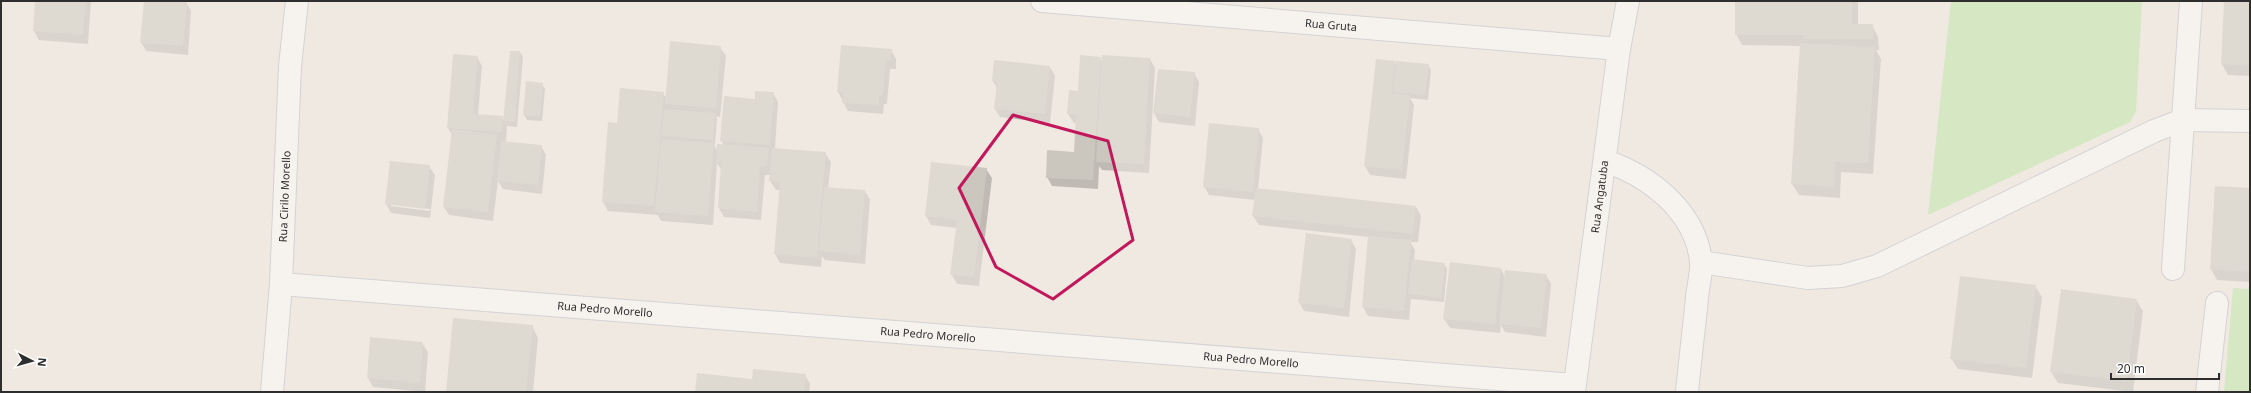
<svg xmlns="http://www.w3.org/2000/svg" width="2251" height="393" viewBox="0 0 2251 393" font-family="'Noto Sans',sans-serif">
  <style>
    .green { fill: #b6e59e }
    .shadow { fill: #0003; fill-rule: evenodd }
    .building { fill: #cbc7bf }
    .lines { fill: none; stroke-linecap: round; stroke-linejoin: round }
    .minor-casing { stroke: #b4b7c1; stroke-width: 24 }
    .minor { stroke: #fff; stroke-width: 22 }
    .marked { fill: none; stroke: #c2185b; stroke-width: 3; stroke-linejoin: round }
    .labels { text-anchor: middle; stroke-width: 3; stroke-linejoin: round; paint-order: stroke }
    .street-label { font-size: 11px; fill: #2e2e2e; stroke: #fff }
  </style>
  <rect width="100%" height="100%" fill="#efe9e1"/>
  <g class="green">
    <polygon points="1951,1 2142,1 2136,112 2130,122 1928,215"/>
    <polygon points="2233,288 2250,289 2250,392 2224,392"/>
  </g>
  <g class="shadow">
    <polygon points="36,1 91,1 88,44 39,40 34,31"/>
    <polygon points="145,1 186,2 191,11 188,55 146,51 141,42"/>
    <polygon points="1736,1 1858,1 1858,25 1872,25 1878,37 1879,50 1876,50 1881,59 1873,174 1841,172 1840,198 1799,195 1792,184 1801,46 1742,45 1736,34"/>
    <polygon points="2225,1 2250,1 2250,76 2228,75 2222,64"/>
    <polygon points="720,47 726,56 720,117 716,116 717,119 715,145 714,145 718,152 724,145 721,140 755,100 773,93 778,102 775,149 825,153 831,162 828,188 865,191 870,200 865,264 825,260 822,256 821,267 780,263 775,254 780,190 776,190 770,181 771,175 765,175 761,220 724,217 719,208 722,171 717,163 713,225 661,221 658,215 608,211 603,202 617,124 663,93 666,98"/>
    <polygon points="891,50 896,59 896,69 890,69 887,104 884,104 883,114 848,111 838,92"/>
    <polygon points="520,52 523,57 517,127 507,126 506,142 541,146 546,155 542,194 503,189 498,181 493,221 449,215 444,207 452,135 448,128 477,57 482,66 478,115 502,117 504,121"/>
    <polygon points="1100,58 1103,63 1150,59 1155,68 1149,173 1102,170 1099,166 1098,189 1052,186 1047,177 1075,153 1077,123 1074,123 1068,114 1079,92"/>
    <polygon points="1395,62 1397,66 1428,65 1431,70 1428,100 1410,98 1414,105 1406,179 1370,175 1365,166"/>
    <polygon points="1050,67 1055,76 1050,123 1000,117 995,109 997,88 993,81"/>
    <polygon points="1159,70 1194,73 1199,82 1195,126 1159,122 1154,113"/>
    <polygon points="542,84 545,89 542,121 527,120 524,115"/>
    <polygon points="1258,129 1263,138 1258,190 1416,207 1421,216 1418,242 1410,242 1415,250 1414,261 1444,264 1447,269 1444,302 1411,299 1409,320 1368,316 1363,307 1369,237 1259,225 1253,216 1255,200 1209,195 1204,186"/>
    <path d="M391,162L429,166L435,175L430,218L391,213L386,204ZM391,204L430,209V211L391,206Z"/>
    <polygon points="932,163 986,169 992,178 979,286 957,284 952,275 957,228 931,225 926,216"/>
    <polygon points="2215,187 2250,189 2250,282 2217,280 2211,269"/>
    <polygon points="1351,240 1356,249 1349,317 1304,311 1299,302"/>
    <polygon points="1501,269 1505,277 1546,275 1551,284 1546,337 1505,332 1501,325 1500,333 1450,328 1444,319"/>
    <polygon points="2035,286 2042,297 2032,378 1958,369 1951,358"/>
    <polygon points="2136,300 2143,311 2133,392 2058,383 2051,372"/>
    <polygon points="532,326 538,338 533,392 447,392"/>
    <polygon points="422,343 428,352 425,392 373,387 368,378"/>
    <polygon points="805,375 810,384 809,392 696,392 752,380"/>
  </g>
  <g class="building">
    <polygon points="35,1 86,1 83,35 33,31"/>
    <polygon points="144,1 187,1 183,46 140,43"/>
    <polygon points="1735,1 1852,1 1852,24 1873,24 1873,39 1803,39 1803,35 1735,35"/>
    <polygon points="2224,1 2250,1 2250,66 2221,64"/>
    <polygon points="670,41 721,46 716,108 665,104"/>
    <polygon points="1800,43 1875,47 1868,163 1835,162 1834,187 1791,184"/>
    <polygon points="841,45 892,49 891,60 886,60 883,95 879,95 879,105 842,103 843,92 837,92"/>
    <polygon points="510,51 520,51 515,122 503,121"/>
    <polygon points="453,54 478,56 473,114 503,116 501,132 447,128"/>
    <polygon points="1080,55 1101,57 1093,180 1046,178 1047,150 1074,152 1076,115 1067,114 1069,90 1078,91"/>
    <polygon points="1102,55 1150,58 1144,164 1096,162"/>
    <polygon points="1376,59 1395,61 1392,93 1410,95 1402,170 1364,166"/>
    <polygon points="994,60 1050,66 1045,114 994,109 997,82 992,81"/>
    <polygon points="1396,61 1429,64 1425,95 1393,92"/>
    <polygon points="1158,69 1195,72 1190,117 1153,113"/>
    <polygon points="526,81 543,83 540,116 523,115"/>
    <polygon points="620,88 664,92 654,206 602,202 608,122 617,123"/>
    <polygon points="755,91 774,92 770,145 720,141 724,96 755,99"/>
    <polygon points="664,109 715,113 713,140 661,136"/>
    <polygon points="1209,123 1259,128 1253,192 1203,187"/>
    <polygon points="452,129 497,135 488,212 443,207"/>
    <polygon points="661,139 714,143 708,216 655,212"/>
    <polygon points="501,141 542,145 538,185 497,181"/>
    <polygon points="717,144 769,148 767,166 760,166 757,212 718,208 721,163 716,163"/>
    <polygon points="772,148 826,152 817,258 774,254 780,182 769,181"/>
    <polygon points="390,161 430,165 425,209 385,204"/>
    <polygon points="931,162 987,168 974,277 950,275 957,220 925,216"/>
    <polygon points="2215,186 2250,188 2250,272 2210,269"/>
    <polygon points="824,187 865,190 860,255 819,251"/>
    <polygon points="1256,188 1416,206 1413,234 1252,216"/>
    <polygon points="1306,233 1352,239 1344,308 1298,303"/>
    <polygon points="1368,236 1411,240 1404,311 1362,307"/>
    <polygon points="1412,259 1445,263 1441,298 1408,294"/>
    <polygon points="1450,262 1501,268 1495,324 1443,319"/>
    <polygon points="1505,270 1547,274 1541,328 1499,324"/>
    <polygon points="1960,276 2036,285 2026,368 1950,359"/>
    <polygon points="2061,289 2137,299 2127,381 2050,372"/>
    <polygon points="453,318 533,325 526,392 446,392"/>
    <polygon points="370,337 423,342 420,383 367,378"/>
    <polygon points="753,369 806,374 804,392 695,392 697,373 752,379"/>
  </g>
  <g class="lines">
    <defs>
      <g id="minor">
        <path id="s1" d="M1042,1L1619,49"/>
        <path d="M1605,161C1650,176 1695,211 1701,261C1702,272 1698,286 1697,298C1694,329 1690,360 1687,392"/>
        <polyline points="1701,262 1808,278 1842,276 1877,266 2154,131 2183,120 2250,121"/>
        <polyline points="2173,269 2191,1"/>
        <path id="s2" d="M281,284L1574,385"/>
        <path id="s3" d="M272,392L281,284L290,66L297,1"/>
        <path id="s4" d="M1574,392L1619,49L1628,1"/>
        <polyline points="2207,392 2217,303"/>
      </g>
    </defs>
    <use href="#minor" class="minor-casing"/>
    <use href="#minor" class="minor"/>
  </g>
  <path d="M0 0H2251V393H0ZM1013,115L1108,141L1133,240L1053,299L996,267L959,188Z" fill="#efe9e1" fill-opacity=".55" fill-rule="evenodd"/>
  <path class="marked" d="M1013,115L1108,141L1133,240L1053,299L996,267L959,188Z"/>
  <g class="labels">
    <g class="street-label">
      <text dy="4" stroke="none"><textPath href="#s1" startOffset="290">Rua Gruta</textPath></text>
      <text dy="4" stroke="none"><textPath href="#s3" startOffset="196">Rua Cirilo Morello</textPath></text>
      <text dy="4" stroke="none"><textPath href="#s4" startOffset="197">Rua Angatuba</textPath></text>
      <text dy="4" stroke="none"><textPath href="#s2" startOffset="325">Rua Pedro Morello</textPath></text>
      <text dy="4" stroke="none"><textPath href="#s2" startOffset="649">Rua Pedro Morello</textPath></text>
      <text dy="4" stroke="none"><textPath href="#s2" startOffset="973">Rua Pedro Morello</textPath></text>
    </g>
  </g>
  <rect width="2251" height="393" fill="none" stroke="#2e2e2e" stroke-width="4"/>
  <g transform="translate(32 361) rotate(96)" stroke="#ffffff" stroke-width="3" paint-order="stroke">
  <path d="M0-3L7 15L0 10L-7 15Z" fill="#2e2e2e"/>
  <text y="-6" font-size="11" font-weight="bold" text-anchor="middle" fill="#2e2e2e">N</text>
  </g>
  <path d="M2111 373v6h108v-6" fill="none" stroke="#2e2e2e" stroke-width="2"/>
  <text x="2117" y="373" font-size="12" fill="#2e2e2e" stroke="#ffffff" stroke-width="3" paint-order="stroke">20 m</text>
</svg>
